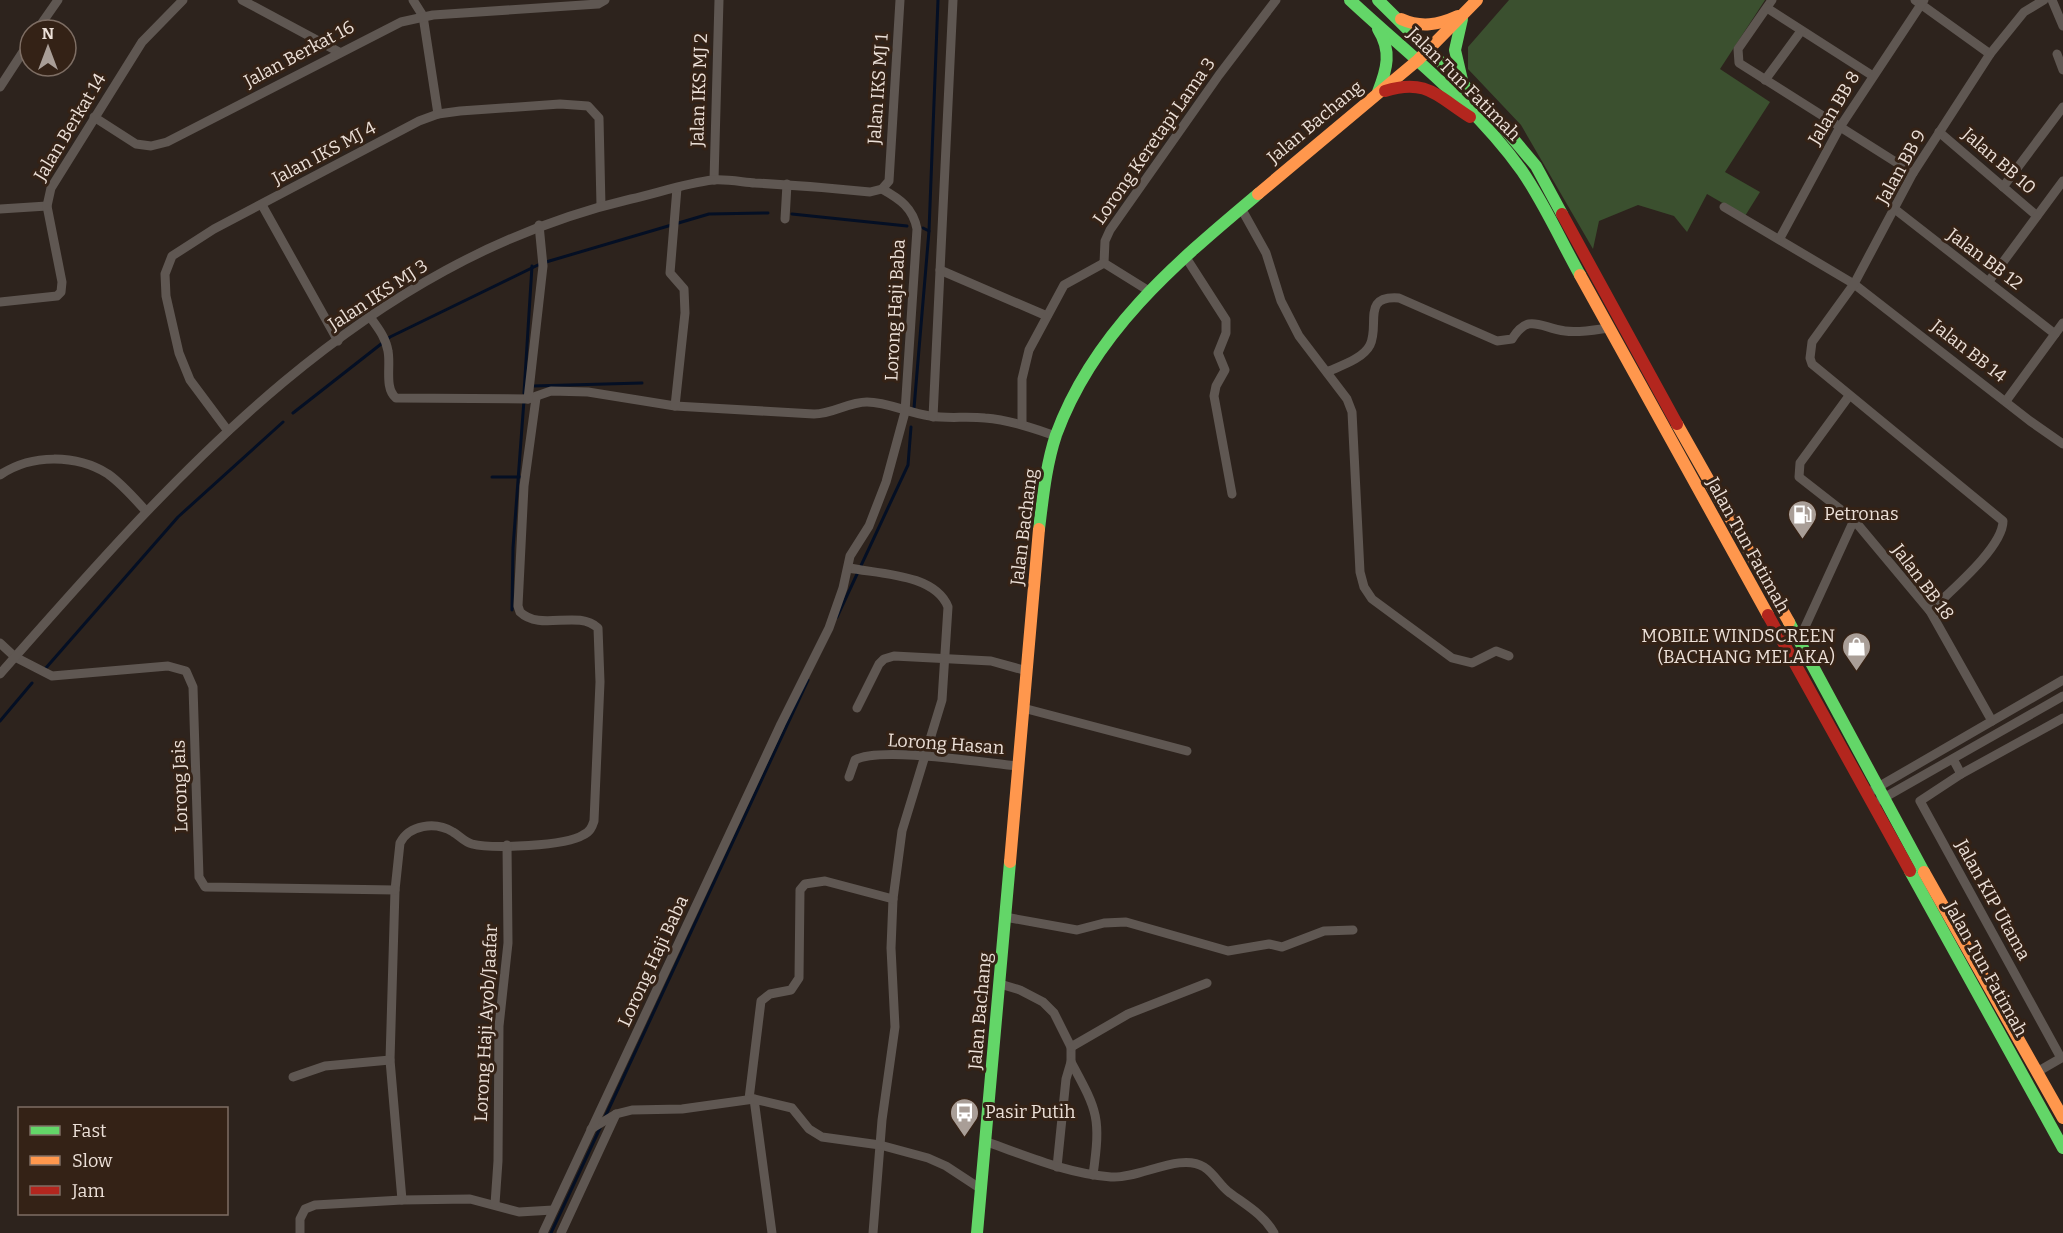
<svg xmlns="http://www.w3.org/2000/svg" width="2063" height="1233" viewBox="0 0 2063 1233" font-family="Bitter,serif">
  <style>
    .green { fill: #3b502f }
    .lines { fill: none; stroke-linecap: round; stroke-linejoin: round }
    .stream { stroke: #040f24; stroke-width: 3 }
    .street { stroke: #5f5752; stroke-width: 9 }
    .fast { stroke: #63d668; stroke-width: 12 }
    .slow { stroke: #ff974d; stroke-width: 12 }
    .jam { stroke: #b3261e; stroke-width: 12 }
    .labels { text-anchor: middle; stroke-width: 6; stroke-linejoin: round; paint-order: stroke }
    .street-label { font-size: 18px; fill: #ece0d8; stroke: #342216 }
    .poi-label { font-size: 18px; fill: #ece0d8; stroke: #342216; text-anchor: start }
  </style>
  <rect width="100%" height="100%" fill="#2d231d"/>
  <polygon class="green" points="1509,0 1765,0 1720,69 1770,102 1725,172 1760,192 1745,216 1707,194 1687,232 1674,216 1638,205 1599,221 1593,249 1521,125 1468,69 1468,47"/>
  <g class="lines">
    <g class="stream">
      <polyline points="792,214 907,226"/>
      <polyline points="923,228 929,231"/>
      <polyline points="546,262 709,214 768,213"/>
      <polyline points="532,386 642,383"/>
      <polyline points="524,393 532,266"/>
      <polyline points="914,408 929,231 938,0"/>
      <polyline points="293,413 390,337 540,264"/>
      <polyline points="492,477 520,477"/>
      <polyline points="512,610 513,548 524,400"/>
      <polyline points="837,617 908,465 911,427"/>
      <polyline points="45,669 178,517 283,422"/>
      <polyline points="0,721 32,683"/>
      <polyline points="605,1117 808,680"/>
      <polyline points="551,1233 601,1126"/>
    </g>
    <g class="street">
      <polyline points="242,0 339,52"/>
      <polyline points="413,0 423,16 438,114"/>
      <polyline points="1772,0 1738,49 1739,63 1913,173"/>
      <polyline points="1915,0 1990,54"/>
      <polyline points="2052,0 2063,26"/>
      <polyline points="1767,8 1873,76"/>
      <polyline points="37,30 58,0"/>
      <polyline points="2057,54 2063,70"/>
      <polyline points="1765,80 1801,31"/>
      <polyline points="0,87 30,41"/>
      <polyline points="94,117 136,144 151,146 167,142 401,22 433,15 598,4 605,0"/>
      <polyline points="1939,132 2037,216"/>
      <polyline points="714,180 719,0"/>
      <polyline points="2003,187 2063,107"/>
      <polyline points="262,205 338,341"/>
      <polyline points="1724,207 1854,284 2030,421 2063,444"/>
      <polyline points="1241,208 1266,253 1281,301 1299,336 1347,399 1352,412 1360,572 1364,587 1372,599 1452,658 1472,663 1496,651 1509,656"/>
      <polyline points="0,209 47,206"/>
      <polyline points="1896,210 2055,334"/>
      <polyline points="785,219 787,184"/>
      <polyline points="1780,238 1840,127 1924,0"/>
      <polyline points="1185,256 1226,320 1226,333 1218,353 1225,370 1216,386 1214,396 1232,494"/>
      <polyline points="940,270 1047,316"/>
      <polyline points="1989,281 2063,181"/>
      <polyline points="1149,291 1104,263 1105,241 1110,230 1219,75 1276,0"/>
      <polyline points="0,302 57,296 61,292 62,282 47,206 51,188 142,42 183,0"/>
      <path d="M370,317C378,328 386,338 388,351C391,366 384,388 396,398L528,399L551,391L588,392L675,406L814,414C833,414 848,402 867,402C888,402 908,413 930,416C948,419 966,416 985,418C1010,420 1032,428 1056,436"/>
      <path d="M1327,372C1340,366 1363,359 1370,345C1380,325 1361,295 1399,298L1497,341L1512,339C1529,312 1540,328 1565,331C1579,333 1594,330 1608,328"/>
      <polyline points="1849,396 1800,463 1799,477 1854,520 1930,611 1992,721"/>
      <path d="M536,398L524,486L518,606L520,612C541,632 577,609 598,628L600,682L594,821C592,827 590,832 583,835C566,846 492,849 472,844C464,842 460,836 453,832C435,821 409,825 400,843L395,890L390,1060L402,1200L470,1199L519,1212L553,1210"/>
      <polyline points="528,399 543,266 539,225"/>
      <polyline points="2006,401 2063,323"/>
      <polyline points="675,406 685,313 684,289 670,273 677,188"/>
      <polyline points="933,417 953,0"/>
      <polyline points="1022,424 1022,379 1029,350 1064,285 1104,263"/>
      <polyline points="228,431 190,380 179,353 166,296 165,274 172,256 214,229 419,121 438,114 460,111 560,104 588,106 599,118 601,206"/>
      <path d="M0,475C31,454 76,454 108,474C122,484 134,498 145,510"/>
      <path d="M849,568C880,574 935,574 948,607L942,700L902,831L893,899L891,948L895,1027L882,1120L873,1233"/>
      <path d="M1930,611C1948,593 2003,548 2003,521L1812,364L1810,358L1812,342L1854,284L1913,173L1990,54L2024,12L2044,0"/>
      <polyline points="1799,640 1854,520"/>
      <polyline points="0,643 15,657 52,676 168,666 186,671 193,687 199,877 205,887 395,890"/>
      <path d="M0,674C177,473 359,263 631,199C658,193 686,183 713,180C727,179 742,182 755,183C794,185 832,188 870,192L882,189L889,181L900,0"/>
      <polyline points="857,708 879,664 884,659 894,656 991,661 1027,671"/>
      <polyline points="1023,708 1187,751"/>
      <polyline points="1953,759 1961,774 1920,801 2061,1058"/>
      <polyline points="1961,774 2063,718"/>
      <path d="M849,777L855,760C880,746 985,763 1017,766"/>
      <polyline points="1873,790 2063,680"/>
      <polyline points="1880,800 2063,696"/>
      <polyline points="1005,917 1077,930 1104,923 1126,922 1228,951 1269,944 1282,947 1324,931 1353,930"/>
      <polyline points="1000,984 1020,990 1043,1002 1054,1013 1071,1047 1071,1062 1066,1079 1057,1167"/>
      <polyline points="1071,1047 1128,1014 1207,983"/>
      <path d="M1071,1062C1098,1112 1101,1117 1093,1175"/>
      <polyline points="2037,1072 2063,1057"/>
      <polyline points="293,1077 325,1066 390,1060"/>
      <polyline points="749,1099 761,1001 770,994 791,990 799,978 800,890 805,884 825,881 893,899"/>
      <polyline points="754,1099 772,1233"/>
      <polyline points="591,1129 616,1114 632,1110 682,1109 754,1099 792,1108 809,1129 822,1137 880,1145 928,1158 946,1166 981,1189"/>
      <path d="M987,1142C1027,1156 1068,1174 1111,1177C1140,1179 1180,1152 1204,1167C1215,1174 1220,1186 1230,1193C1246,1205 1264,1215 1274,1233"/>
      <polyline points="495,1204 498,1161 499,1026 508,943 507,845"/>
      <polyline points="300,1233 300,1219 305,1209 315,1205 402,1200"/>
      <path d="M543,1233L781,724L829,628L843,588L850,556L869,526L886,482L905,412L917,229C913,208 900,199 882,189"/>
      <polyline points="561,1233 616,1114"/>
    </g>
    <g class="fast">
      <path d="M1350,0C1409,55 1475,105 1522,171C1544,203 1561,241 1580,275"/>
      <polyline points="1378,0 1488,109 1536,166 1562,214"/>
      <polyline points="1462,19 1455,50 1462,80"/>
      <path d="M1378,29C1392,51 1387,69 1378,92"/>
      <path d="M1039,529C1043,497 1046,465 1056,435C1094,331 1176,263 1258,194"/>
      <polyline points="1789,622 1924,872"/>
      <polyline points="1910,871 2063,1148"/>
      <polyline points="977,1233 1010,862"/>
    </g>
    <g class="slow">
      <path d="M1401,19C1421,28 1438,25 1458,16"/>
      <polyline points="1258,194 1418,60 1477,0"/>
      <polyline points="1580,275 1768,615"/>
      <polyline points="1677,424 1789,622"/>
      <polyline points="1010,862 1039,529"/>
      <polyline points="1924,872 2063,1118"/>
    </g>
    <g class="jam">
      <path d="M1385,91C1426,78 1437,96 1470,117"/>
      <polyline points="1562,214 1677,424"/>
      <polyline points="1768,615 1910,871"/>
    </g>
  </g>
  <defs>
    <symbol id="fuel-pin" viewBox="-11 -11 22 30"><path d="M0 17L-7.5 6A9.5 9.5 0 1 1 7.5 6Z" fill="#a99e97" stroke="#342216"/><path d="M-5.5-6h7V0h2V4h1.3V-2.5L3-4.5l.8-.8L6-3V5H2.5V1h-1V6h-7ZM-4.2-4.7v3.2H.2V-4.7Z" fill="#fff"/></symbol>
    <symbol id="shop-pin" viewBox="-11 -11 22 30"><path d="M0 17L-7.5 6A9.5 9.5 0 1 1 7.5 6Z" fill="#a99e97" stroke="#342216"/><path d="M-5-2.5h2.3a2.7 3.5 0 0 1 5.4 0H5L5.5 6h-11ZM-1.5-2.5h3a1.5 2.3 0 0 0-3 0Z" fill="#fff"/></symbol>
    <symbol id="bus-pin" viewBox="-11 -11 22 30"><path d="M0 17L-7.5 6A9.5 9.5 0 1 1 7.5 6Z" fill="#a99e97" stroke="#342216"/><path d="M-5-6H5V4H4V6H2V4H-2V6H-4V4H-5ZM-3.5-4V0h7V-4ZM-3.5 1.2v1.5H-2V1.2ZM2 1.2v1.5H3.5V1.2Z" fill="#fff"/></symbol>
  </defs>
  <g fill-rule="evenodd">
    <use href="#fuel-pin" x="1786" y="498" width="33" height="45"/>
    <use href="#shop-pin" x="1840" y="630" width="33" height="45"/>
    <use href="#bus-pin" x="948" y="1096" width="33" height="45"/>
  </g>
  <g class="labels">
    <g class="street-label">
      <text transform="translate(299 54) rotate(-28)" y="6">Jalan Berkat 16</text>
      <text transform="translate(1464 84) rotate(45)" y="6">Jalan Tun Fatimah</text>
      <text transform="translate(878 89) rotate(-86)" y="6">Jalan IKS MJ 1</text>
      <text transform="translate(699 90) rotate(-88)" y="6">Jalan IKS MJ 2</text>
      <text transform="translate(1834 108) rotate(-59)" y="6">Jalan BB 8</text>
      <text transform="translate(1315 122) rotate(-40)" y="6">Jalan Bachang</text>
      <text transform="translate(70 127) rotate(-59)" y="6">Jalan Berkat 14</text>
      <text transform="translate(1154 141) rotate(-55)" y="6">Lorong Keretapi Lama 3</text>
      <text transform="translate(324 153) rotate(-28)" y="6">Jalan IKS MJ 4</text>
      <text transform="translate(1999 161) rotate(41)" y="6">Jalan BB 10</text>
      <text transform="translate(1901 167) rotate(-61)" y="6">Jalan BB 9</text>
      <text transform="translate(1985 259) rotate(37)" y="6">Jalan BB 12</text>
      <text transform="translate(378 295) rotate(-33)" y="6">Jalan IKS MJ 3</text>
      <text transform="translate(895 310) rotate(-87)" y="6">Lorong Haji Baba</text>
      <text transform="translate(1969 351) rotate(38)" y="6">Jalan BB 14</text>
      <text transform="translate(1024 527) rotate(-83)" y="6">Jalan Bachang</text>
      <text transform="translate(1748 545) rotate(61)" y="6">Jalan Tun Fatimah</text>
      <text transform="translate(1923 582) rotate(53)" y="6">Jalan BB 18</text>
      <text transform="translate(946 744) rotate(4)" y="6">Lorong Hasan</text>
      <text transform="translate(180 786) rotate(-92)" y="6">Lorong Jais</text>
      <text transform="translate(1993 900) rotate(61)" y="6">Jalan KIP Utama</text>
      <text transform="translate(653 961) rotate(-65)" y="6">Lorong Haji Baba</text>
      <text transform="translate(1986 969) rotate(61)" y="6">Jalan Tun Fatimah</text>
      <text transform="translate(980 1011) rotate(-85)" y="6">Jalan Bachang</text>
      <text transform="translate(486 1023) rotate(-87)" y="6">Lorong Haji Ayob/Jaafar</text>
    </g>
    <g class="poi-label">
      <text x="1824" y="520">Petronas</text>
      <text x="1835" y="642" text-anchor="end">MOBILE WINDSCREEN<tspan x="1835" dy="21">(BACHANG MELAKA)</tspan></text>
      <text x="985" y="1118">Pasir Putih</text>
    </g>
  </g>
  <rect x="18" y="1107" width="210" height="108" fill="#342216" stroke="#7e6e64" stroke-width="1.5"/>
  <rect x="30" y="1126" width="30" height="9" fill="#63d668" stroke="#7e6e64" stroke-width="1.5"/>
  <text x="72" y="1137" font-size="18" fill="#ece0d8">Fast</text>
  <rect x="30" y="1156" width="30" height="9" fill="#ff974d" stroke="#7e6e64" stroke-width="1.5"/>
  <text x="72" y="1167" font-size="18" fill="#ece0d8">Slow</text>
  <rect x="30" y="1186" width="30" height="9" fill="#b3261e" stroke="#7e6e64" stroke-width="1.5"/>
  <text x="72" y="1197" font-size="18" fill="#ece0d8">Jam</text>
  <g transform="translate(48 48)"><circle r="28" fill="#342216" stroke="#7e6e64" stroke-width="1.5"/>
  <path d="M0-4.5L10 22L0 15L-10 22Z" fill="#a99e97"/>
  <text y="-9" font-size="16" font-weight="bold" text-anchor="middle" fill="#ece0d8">N</text>
  </g>
</svg>
